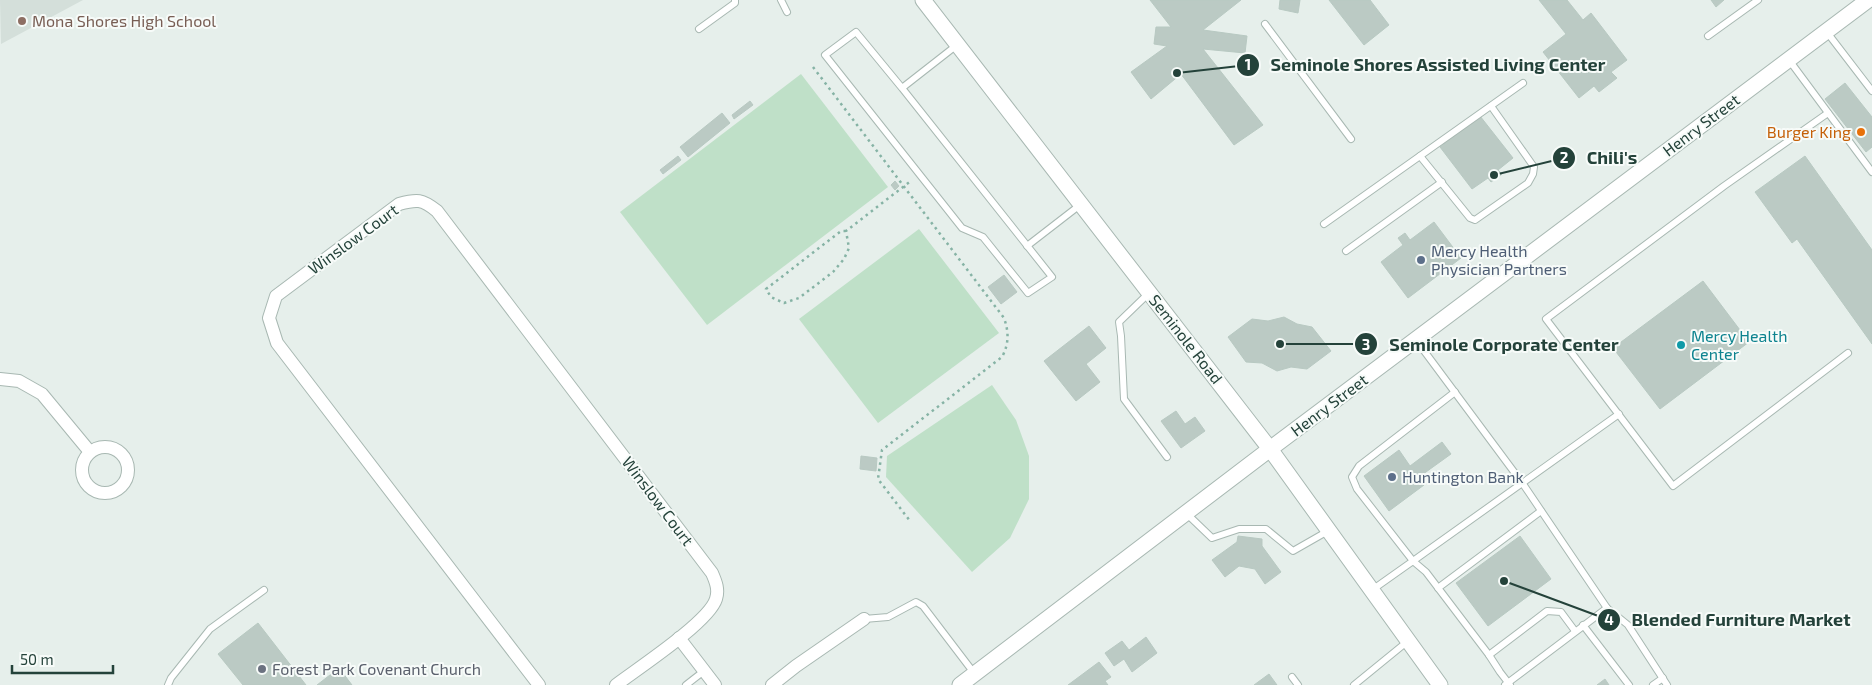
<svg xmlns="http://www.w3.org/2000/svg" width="1872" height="685" viewBox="0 0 1872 685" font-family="'Exo 2',sans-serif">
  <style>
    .built { fill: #d4dfda }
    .green { fill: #bfe0c8 }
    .building { fill: #bbcac4; stroke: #b8c9c2 }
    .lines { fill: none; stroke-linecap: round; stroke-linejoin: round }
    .service-casing { stroke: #a8b8b2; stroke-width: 8 }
    .minor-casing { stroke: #a8b8b2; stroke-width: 14 }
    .tertiary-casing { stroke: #a8b8b2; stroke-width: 17 }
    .path { stroke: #86b3a5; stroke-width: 2.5; stroke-dasharray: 2.5 4; stroke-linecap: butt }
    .service { stroke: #fff; stroke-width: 6 }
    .minor { stroke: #fff; stroke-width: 12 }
    .tertiary { stroke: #fff; stroke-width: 15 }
    .education-dot { fill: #8d6e63; stroke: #f7fbf9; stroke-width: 2 }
    .food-dot { fill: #e8710a; stroke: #f7fbf9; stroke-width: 2 }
    .service-dot { fill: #5c6f8a; stroke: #f7fbf9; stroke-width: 2 }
    .culture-dot { fill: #0f9aa8; stroke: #f7fbf9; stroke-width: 2 }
    .worship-dot { fill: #6b7280; stroke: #f7fbf9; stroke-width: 2 }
    .labels { text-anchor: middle; stroke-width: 4; stroke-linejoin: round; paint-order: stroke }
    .education-label { font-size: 16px; fill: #785e54; stroke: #f7fbf9; text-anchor: start }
    .street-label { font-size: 16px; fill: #24423a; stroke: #f7fbf9 }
    .food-label { font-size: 16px; fill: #c56008; stroke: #f7fbf9; text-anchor: end }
    .service-label { font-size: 16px; fill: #4e5e75; stroke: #f7fbf9; text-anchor: start }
    .culture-label { font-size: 16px; fill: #0d838f; stroke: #f7fbf9; text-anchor: start }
    .worship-label { font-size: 16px; fill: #5b616d; stroke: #f7fbf9; text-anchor: start }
    .leader { fill: none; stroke: #24423a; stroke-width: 2 }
    .callout-dot { fill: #24423a; stroke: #f7fbf9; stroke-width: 2 }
    .mark-label { font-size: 15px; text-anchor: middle; font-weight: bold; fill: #fff }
    .callout-label { font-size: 18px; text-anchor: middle; font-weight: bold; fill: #24423a; stroke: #f7fbf9; stroke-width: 4; stroke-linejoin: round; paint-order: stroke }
  </style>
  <rect width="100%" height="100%" fill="#e6efeb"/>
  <polygon class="built" points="0,0 83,0 1,44"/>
  <g class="green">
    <polygon points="801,74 888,187 707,325 620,212"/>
    <polygon points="919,229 999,333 878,423 799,319"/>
    <polygon points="992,385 1016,420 1029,456 1029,499 1010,538 972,572 886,477 887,456"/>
  </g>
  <g class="building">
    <polygon points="1150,0 1241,0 1203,30 1247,36 1245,53 1203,49 1263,125 1234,145 1181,74 1151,99 1131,72 1167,46 1154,44 1156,27 1171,27"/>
    <polygon points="1280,0 1300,0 1298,13 1279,9"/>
    <polygon points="1329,0 1370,0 1389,25 1364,45"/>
    <polygon points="1539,0 1567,0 1583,20 1591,13 1627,60 1611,72 1617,78 1599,92 1594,86 1579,98 1543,52 1566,34"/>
    <polygon points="1711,0 1724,0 1716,7"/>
    <polygon points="1845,83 1872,117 1872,147 1866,152 1825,99"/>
    <polygon points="750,101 753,105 734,119 732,115"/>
    <polygon points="722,113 730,123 688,157 680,147"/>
    <polygon points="1480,116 1513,158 1498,170 1502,174 1491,182 1488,178 1472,189 1440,147"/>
    <polygon points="678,156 681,160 663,174 660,170"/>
    <polygon points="1805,156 1872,250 1872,344 1797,239 1792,243 1755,192"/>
    <polygon points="895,181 899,186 895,190 891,185"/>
    <polygon points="1434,222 1461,258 1408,298 1381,262 1403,245 1398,238 1405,233 1410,240"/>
    <polygon points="1004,275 1017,292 1001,304 988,287"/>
    <polygon points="1703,281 1749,342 1660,409 1613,348"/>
    <polygon points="1284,317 1297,324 1312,327 1331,351 1307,369 1291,367 1277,371 1262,363 1246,362 1228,337 1252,319 1268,321"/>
    <polygon points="1089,326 1106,348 1086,364 1100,382 1076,401 1044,361"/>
    <polygon points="1176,411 1185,424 1195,417 1205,431 1181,448 1161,421"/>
    <polygon points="1442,442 1451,454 1419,477 1424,485 1389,511 1364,476 1399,450 1410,466"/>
    <polygon points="861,456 877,458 876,471 860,469"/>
    <polygon points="1238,536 1262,539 1262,546 1281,572 1265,584 1255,569 1239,566 1225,577 1212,560 1237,542"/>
    <polygon points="1520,536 1551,579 1488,626 1456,583"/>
    <polygon points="258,623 306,685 243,685 218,654"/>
    <polygon points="1146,637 1157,653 1132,672 1124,659 1114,666 1105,653 1122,641 1129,650"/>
    <polygon points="1099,662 1111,677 1105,681 1108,685 1068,685"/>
    <polygon points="339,668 352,685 317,685"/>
    <polygon points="1269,674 1277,685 1254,685"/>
    <polygon points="1605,679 1609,685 1597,685"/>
  </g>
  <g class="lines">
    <defs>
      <g id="service">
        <polyline points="781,0 787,12"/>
        <polyline points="1265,24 1351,139"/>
        <polyline points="699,29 735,3 735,0"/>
        <polyline points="1826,31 1872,91"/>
        <polyline points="1708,36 1758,0"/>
        <polyline points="1789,60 1872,172"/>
        <polyline points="902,88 1052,277 1028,293 983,237 962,228 825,55 856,32 902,88 957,45"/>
        <polyline points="1828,113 1724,186 1546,319 1673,486 1848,353"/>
        <polyline points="1420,156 1470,218 1475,220 1528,183 1533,174 1534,167 1491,106"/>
        <polyline points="1324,224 1523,83"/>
        <polyline points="1027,246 1080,205"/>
        <polyline points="1346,251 1442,182"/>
        <polyline points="1149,293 1119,322 1121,336 1124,399 1167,457"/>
        <polyline points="1416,340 1523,484 1607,608 1628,625 1667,685"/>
        <polyline points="1455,392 1359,466 1352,477 1357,489 1413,561 1619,414"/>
        <polyline points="1187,514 1212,538 1239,529 1266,529 1293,551 1328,531"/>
        <polyline points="1438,588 1541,511"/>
        <polyline points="1372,590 1413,561 1426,572 1489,655"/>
        <polyline points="864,619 888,617 916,602 923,606 974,673"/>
        <polyline points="1583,625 1629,685"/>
        <polyline points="1292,677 1298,685"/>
        <polyline points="168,685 171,678 210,629 264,590"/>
        <polyline points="686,685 704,671"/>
        <polyline points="1354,685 1408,641"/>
        <polyline points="1505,685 1607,608"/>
        <polyline points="1510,685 1500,672 1489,655 1547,611 1561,612 1575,631"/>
        <polyline points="1653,685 1663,678"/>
      </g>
      <g id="minor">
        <polyline points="0,379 19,381 42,394 90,452"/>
        <circle cx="105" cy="470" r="23"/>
        <polyline points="679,638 715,685"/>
        <path d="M539,685L277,343L269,318L276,296L399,204C417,199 422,199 437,211L712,573C716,582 719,590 716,599C709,622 637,669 616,685"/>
        <polyline points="772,685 796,666 864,619"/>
      </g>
      <g id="tertiary">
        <polyline points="923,0 1270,449 1440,685"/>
        <polyline points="960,685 1270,449 1868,0"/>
      </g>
    </defs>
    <use href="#service" class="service-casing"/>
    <use href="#minor" class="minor-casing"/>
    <use href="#tertiary" class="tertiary-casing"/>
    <g class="path">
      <path d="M813,67L1004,318C1009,332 1009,344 1002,357L882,450L878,479L910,521"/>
      <polyline points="846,231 841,231 766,289 771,297 784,303 799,298 833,272 844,259 849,248 846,231 912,180"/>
    </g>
    <use href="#service" class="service"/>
    <use href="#minor" class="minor"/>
    <use href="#tertiary" class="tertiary"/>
  </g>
  <circle class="education-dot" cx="22" cy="21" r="5"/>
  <circle class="food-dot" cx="1861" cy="132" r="5"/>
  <g class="service-dot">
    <circle cx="1421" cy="260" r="5"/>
    <circle cx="1392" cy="477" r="5"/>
  </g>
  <circle class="culture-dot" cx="1681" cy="345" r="5"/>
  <circle class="worship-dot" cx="262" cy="669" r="5"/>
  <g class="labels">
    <g class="education-label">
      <text x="32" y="27">Mona Shores High School</text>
    </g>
    <g class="street-label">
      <text transform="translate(1701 125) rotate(-37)" y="6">Henry Street</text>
      <text transform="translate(353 239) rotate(-36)" y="6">Winslow Court</text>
      <text transform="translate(1186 339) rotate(52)" y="6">Seminole Road</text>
      <text transform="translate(1329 405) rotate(-37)" y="6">Henry Street</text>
      <text transform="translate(658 501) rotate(53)" y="6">Winslow Court</text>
    </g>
    <g class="food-label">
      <text x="1851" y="138">Burger King</text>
    </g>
    <g class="service-label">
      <text x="1431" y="257">Mercy Health<tspan x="1431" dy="18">Physician Partners</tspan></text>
      <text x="1402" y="483">Huntington Bank</text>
    </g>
    <g class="culture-label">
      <text x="1691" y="342">Mercy Health<tspan x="1691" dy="18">Center</tspan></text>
    </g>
    <g class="worship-label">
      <text x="272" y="675">Forest Park Covenant Church</text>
    </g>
  </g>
  <path class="leader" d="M1177 73L1248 65M1494 175L1564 158M1280 344L1366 344M1504 581L1609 620"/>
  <g class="callout-dot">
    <circle cx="1177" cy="73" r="5"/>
    <circle cx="1494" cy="175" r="5"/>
    <circle cx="1280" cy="344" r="5"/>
    <circle cx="1504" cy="581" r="5"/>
    <circle cx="1248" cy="65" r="12"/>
    <circle cx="1564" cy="158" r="12"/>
    <circle cx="1366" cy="344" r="12"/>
    <circle cx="1609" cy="620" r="12"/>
  </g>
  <g class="mark-label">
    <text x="1248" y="70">1</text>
    <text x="1564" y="163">2</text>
    <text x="1366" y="350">3</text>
    <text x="1609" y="625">4</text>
  </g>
  <g class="callout-label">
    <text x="1438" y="71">Seminole Shores Assisted Living Center</text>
    <text x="1612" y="164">Chili's</text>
    <text x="1504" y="351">Seminole Corporate Center</text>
    <text x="1741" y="626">Blended Furniture Market</text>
  </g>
  <path d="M12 665v8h101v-8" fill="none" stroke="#24423a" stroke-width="2.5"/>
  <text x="20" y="665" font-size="15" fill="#24423a" stroke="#f7fbf9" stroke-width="4" paint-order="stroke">50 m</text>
</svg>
